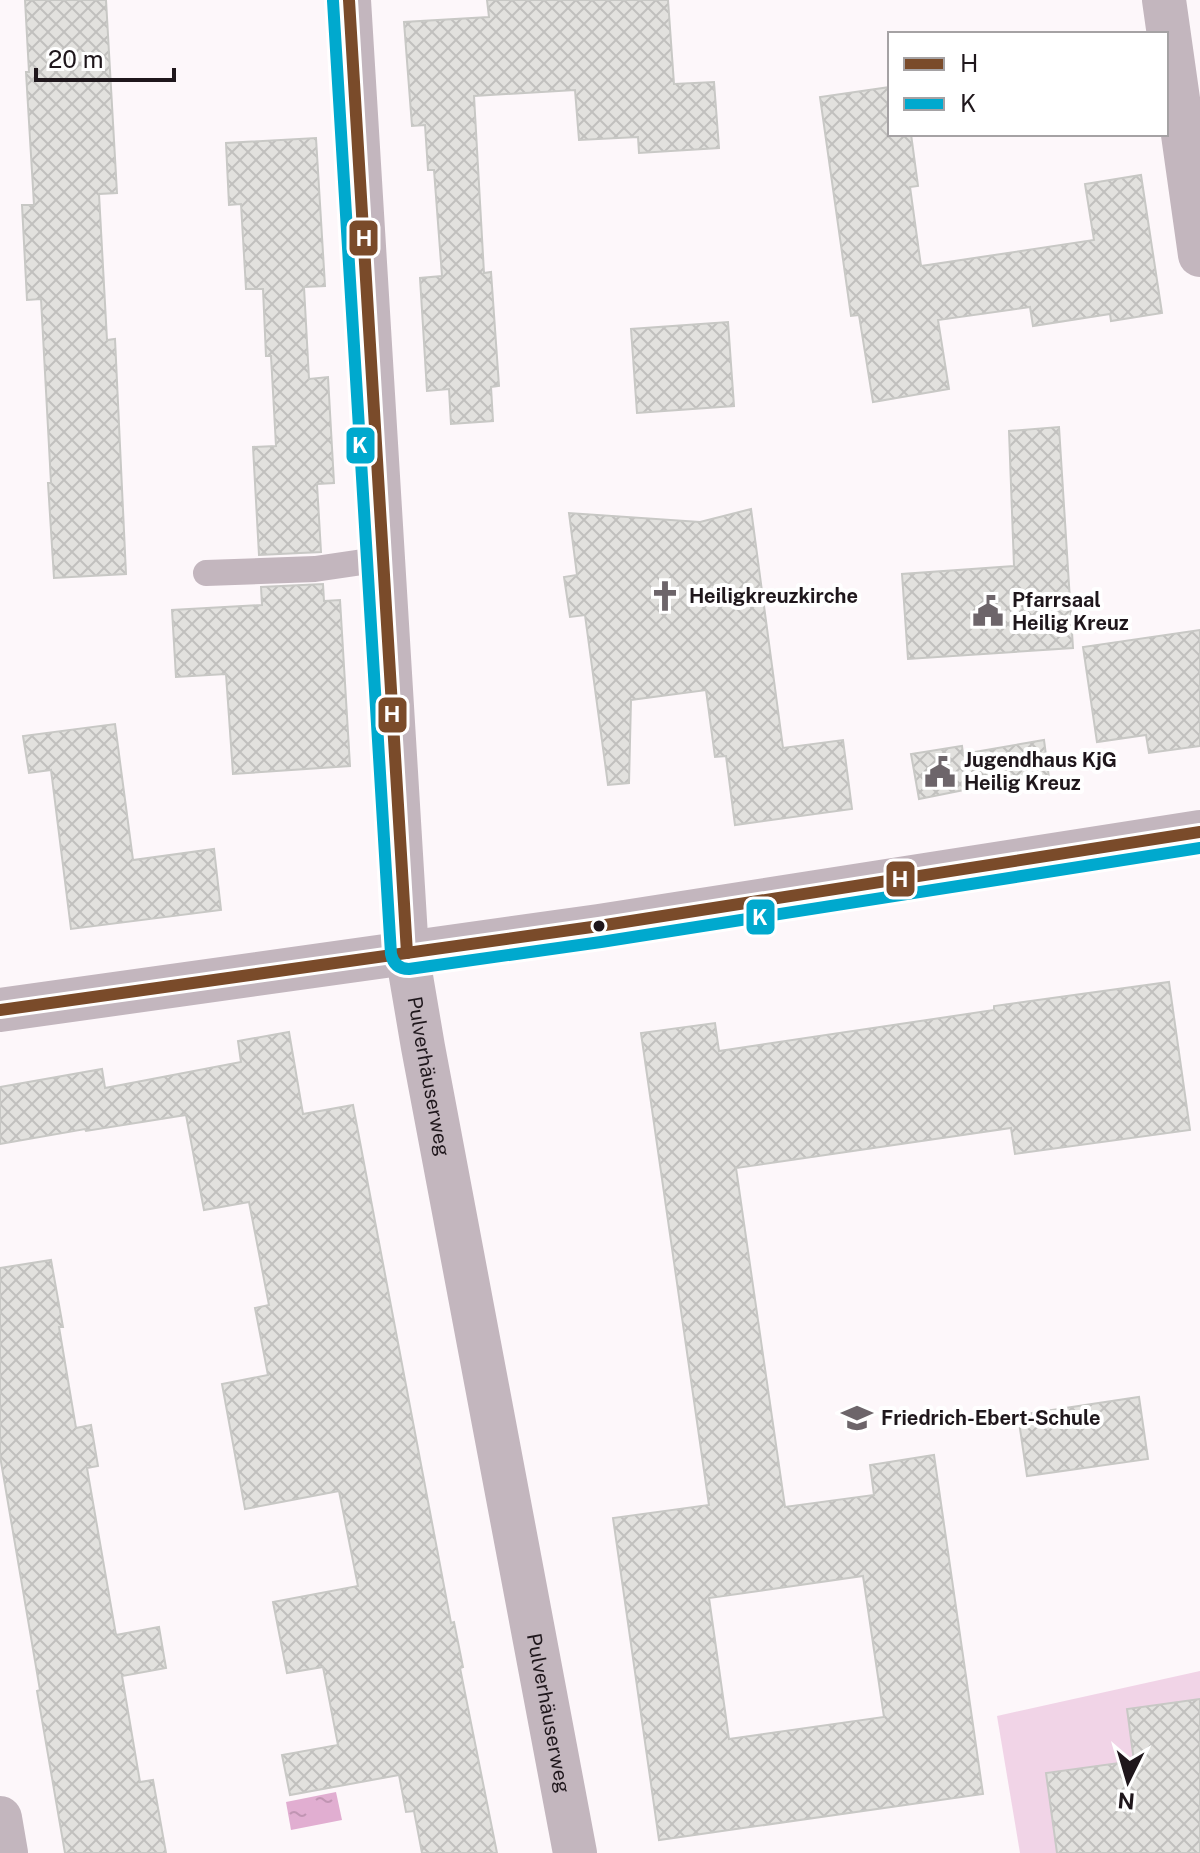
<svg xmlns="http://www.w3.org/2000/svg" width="1200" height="1853" viewBox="0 0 1200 1853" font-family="'Public Sans',sans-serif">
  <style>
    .pitch { fill: #f1d4e7 }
    .water { fill: url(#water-ripples) }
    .building { fill: url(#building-cross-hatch); stroke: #c8c8c5; stroke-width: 2; fill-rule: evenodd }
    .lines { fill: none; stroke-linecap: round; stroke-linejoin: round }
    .lane { stroke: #c3b6be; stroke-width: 26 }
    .street { stroke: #c3b6be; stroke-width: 44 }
    .bus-1-casing { stroke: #fff; stroke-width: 18 }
    .bus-2-casing { stroke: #fff; stroke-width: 18 }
    .bus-1 { stroke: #7a4b2a; stroke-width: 12 }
    .bus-2 { stroke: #00a9ce; stroke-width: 12 }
    .bus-dot { fill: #1f171c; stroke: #fff; stroke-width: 3 }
    .labels { text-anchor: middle; stroke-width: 8; stroke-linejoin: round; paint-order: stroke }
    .poi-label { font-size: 20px; font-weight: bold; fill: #1f171c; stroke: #fff; text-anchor: start }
    .street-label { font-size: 20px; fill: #1f171c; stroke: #fff }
    .line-badge { stroke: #fff; stroke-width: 3 }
    .badge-label { font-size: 22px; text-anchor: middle; font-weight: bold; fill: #fff }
  </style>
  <defs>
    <pattern id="water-ripples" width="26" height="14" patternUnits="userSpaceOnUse" patternTransform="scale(2)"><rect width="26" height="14" fill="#e1aed1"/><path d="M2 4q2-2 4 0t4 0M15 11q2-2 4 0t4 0" fill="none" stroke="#c195b3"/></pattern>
    <pattern id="building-cross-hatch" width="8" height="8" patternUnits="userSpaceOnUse" patternTransform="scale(2)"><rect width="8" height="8" fill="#e2e1de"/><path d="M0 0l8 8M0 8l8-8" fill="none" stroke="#c1c0be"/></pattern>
  </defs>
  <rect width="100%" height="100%" fill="#fdf7fa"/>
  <polygon class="pitch" points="1200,1671 1200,1853 1020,1853 997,1716"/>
  <polygon class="water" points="336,1792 342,1820 291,1830 286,1802"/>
  <g class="building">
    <polygon points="25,0 106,0 117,193 99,194 107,340 115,339 126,574 54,578 48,483 51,483 41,299 27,300 22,205 34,205 26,72 29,72"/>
    <polygon points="487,0 668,0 674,84 714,82 719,148 639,153 638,137 579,140 575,90 474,96 484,273 491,272 499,386 491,387 493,421 451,424 449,389 427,391 420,278 442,276 434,170 428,170 425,125 412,126 404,22 489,17"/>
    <polygon points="890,87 890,134 911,134 918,186 910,187 921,266 1094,240 1085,184 1141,175 1162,313 1111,321 1110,314 1033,326 1030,307 938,320 949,389 873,402 859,315 851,316 820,97"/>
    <polygon points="316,138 325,286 304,287 309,379 328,377 334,483 317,484 321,552 259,555 253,447 276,446 271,356 266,356 263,289 246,289 241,204 229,205 226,143"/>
    <polygon points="728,322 734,406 637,413 631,329"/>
    <polygon points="1059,427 1073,648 908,659 902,574 1014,566 1009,431"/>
    <polygon points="751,509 783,748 843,740 852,809 735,825 726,756 715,757 706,690 631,700 629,783 608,785 585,615 570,617 564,577 577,575 569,513 700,522"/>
    <polygon points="323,584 324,601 340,600 350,766 233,774 226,674 176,677 172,610 262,605 261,587"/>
    <polygon points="1200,630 1200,746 1149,753 1146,735 1097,742 1083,647"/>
    <polygon points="115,724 133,860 214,849 221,910 71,929 51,770 29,773 23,736"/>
    <polygon points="1044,740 1049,778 969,789 919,799 911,754 962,746 963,754"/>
    <path d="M1169,982L1190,1130L1015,1154L1011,1128L736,1168L785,1507L874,1495L870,1465L934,1455L983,1794L659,1840L613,1518L709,1505L641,1033L715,1023L719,1051L994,1010V1006ZM863,1576L884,1717L729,1739L709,1598Z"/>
    <polygon points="289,1032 303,1114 353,1105 451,1623 454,1622 463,1667 460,1668 497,1853 422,1853 414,1811 406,1812 399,1775 290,1795 282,1755 338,1745 323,1667 287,1673 273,1602 358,1586 339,1491 245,1509 222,1384 268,1375 255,1308 269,1305 249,1202 204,1210 186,1115 86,1131 85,1129 0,1144 0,1087 102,1069 105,1088 241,1062 238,1041"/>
    <polygon points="51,1260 63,1327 59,1327 76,1428 91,1425 98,1466 87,1468 116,1635 159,1627 166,1668 122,1676 140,1782 153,1780 166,1853 65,1853 37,1691 40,1690 0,1456 0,1268"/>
    <polygon points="1139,1397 1148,1459 1027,1476 1018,1415"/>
    <polygon points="1200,1699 1200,1853 1057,1853 1046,1773 1134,1761 1127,1709"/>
  </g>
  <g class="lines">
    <polyline class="lane" points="206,573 315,569 383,559"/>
    <g class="street">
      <path id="s1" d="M349,0L407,953L423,1047L575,1853"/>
      <polyline points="1164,0 1200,255"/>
      <polyline points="0,1010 599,926 1200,832"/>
      <polyline points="0,1818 6,1853"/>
    </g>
    <defs>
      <g id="bus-1">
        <polyline points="349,0 407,953"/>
        <polyline points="0,1010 599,926 1200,832"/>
      </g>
      <path id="bus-2" d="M333,1L391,954C393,964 399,969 409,969L601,942L1200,848"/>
    </defs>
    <use href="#bus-1" class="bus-1-casing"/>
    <use href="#bus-2" class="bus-2-casing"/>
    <use href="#bus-1" class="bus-1"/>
    <use href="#bus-2" class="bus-2"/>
  </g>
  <defs>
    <symbol id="church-bare" viewBox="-9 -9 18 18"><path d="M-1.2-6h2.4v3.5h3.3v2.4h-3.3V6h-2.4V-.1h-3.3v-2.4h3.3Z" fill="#6d656a" stroke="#fff" stroke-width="2.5" paint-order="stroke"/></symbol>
    <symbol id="civic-bare" viewBox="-9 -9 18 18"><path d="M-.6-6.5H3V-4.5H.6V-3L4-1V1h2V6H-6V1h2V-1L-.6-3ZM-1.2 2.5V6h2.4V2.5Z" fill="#6d656a" stroke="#fff" stroke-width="2.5" paint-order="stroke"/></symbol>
    <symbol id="school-bare" viewBox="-9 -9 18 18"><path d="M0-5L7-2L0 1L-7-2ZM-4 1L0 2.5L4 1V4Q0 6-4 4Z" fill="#6d656a" stroke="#fff" stroke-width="2.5" paint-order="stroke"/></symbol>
  </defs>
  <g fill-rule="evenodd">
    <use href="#church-bare" x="643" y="574" width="44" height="44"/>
    <use href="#civic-bare" x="966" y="589" width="44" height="44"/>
    <use href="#civic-bare" x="918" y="750" width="44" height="44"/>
    <use href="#school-bare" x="835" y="1396" width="44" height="44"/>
  </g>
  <circle class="bus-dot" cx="599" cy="926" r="7"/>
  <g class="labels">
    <g class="poi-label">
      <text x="689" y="603">Heiligkreuzkirche</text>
      <text x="1012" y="607">Pfarrsaal<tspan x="1012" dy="23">Heilig Kreuz</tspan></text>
      <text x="964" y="767">Jugendhaus KjG<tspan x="964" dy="23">Heilig Kreuz</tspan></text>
      <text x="881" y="1425">Friedrich-Ebert-Schule</text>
    </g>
    <g class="street-label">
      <text dy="7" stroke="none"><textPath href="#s1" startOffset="1080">Pulverhäuserweg</textPath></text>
      <text dy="7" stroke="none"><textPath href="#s1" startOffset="1728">Pulverhäuserweg</textPath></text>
    </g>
  </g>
  <g class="line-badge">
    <rect x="348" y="219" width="31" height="38" rx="8" fill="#7a4b2a"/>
    <rect x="345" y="426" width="31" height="39" rx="8" fill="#00a9ce"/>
    <rect x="377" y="696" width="31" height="38" rx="8" fill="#7a4b2a"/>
    <rect x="885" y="860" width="31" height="38" rx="8" fill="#7a4b2a"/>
    <rect x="745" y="898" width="31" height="38" rx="8" fill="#00a9ce"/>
  </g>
  <g class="badge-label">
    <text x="364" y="246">H</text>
    <text x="360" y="453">K</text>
    <text x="392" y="722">H</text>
    <text x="900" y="887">H</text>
    <text x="760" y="925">K</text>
  </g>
  <rect x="888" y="32" width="280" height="104" fill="#ffffff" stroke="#a5a2a4" stroke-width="2"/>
  <rect x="904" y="58" width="40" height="12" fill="#7a4b2a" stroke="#a5a2a4" stroke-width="2"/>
  <text x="960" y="72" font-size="24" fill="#1f171c">H</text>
  <rect x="904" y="98" width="40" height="12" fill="#00a9ce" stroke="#a5a2a4" stroke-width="2"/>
  <text x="960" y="112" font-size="24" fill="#1f171c">K</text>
  <g transform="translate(1128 1781) rotate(185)" stroke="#ffffff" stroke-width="6" paint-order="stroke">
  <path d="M0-6L14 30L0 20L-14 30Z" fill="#1f171c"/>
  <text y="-12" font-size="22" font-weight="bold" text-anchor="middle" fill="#1f171c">N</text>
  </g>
  <path d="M36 68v12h138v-12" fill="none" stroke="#1f171c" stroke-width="4"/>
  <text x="48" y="68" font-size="24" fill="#1f171c" stroke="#ffffff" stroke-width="6" paint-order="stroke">20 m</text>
</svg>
